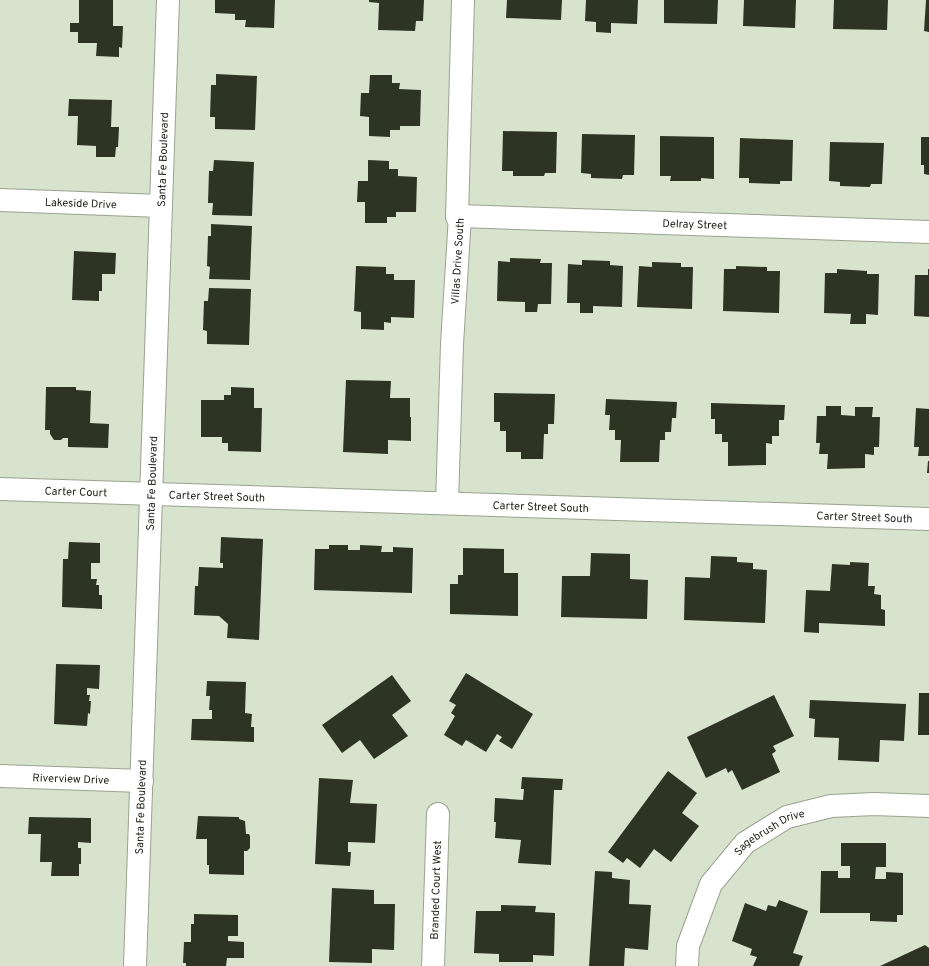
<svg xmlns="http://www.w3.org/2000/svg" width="929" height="966" viewBox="0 0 929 966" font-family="Overpass,sans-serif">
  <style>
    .building { fill: #2d3424 }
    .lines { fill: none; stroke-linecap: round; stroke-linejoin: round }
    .minor-casing { stroke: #99a38f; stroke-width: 24 }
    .minor { stroke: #fff; stroke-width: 22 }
    .labels { text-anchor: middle; stroke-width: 4; stroke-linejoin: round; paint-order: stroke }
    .street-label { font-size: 11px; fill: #1c1f18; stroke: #e6f0db }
  </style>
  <rect width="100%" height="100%" fill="#d8e3ce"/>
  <g class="building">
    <polygon points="79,0 113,0 113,26 123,26 122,48 119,47 119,57 96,56 97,43 78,43 78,32 70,32 70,23 79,23"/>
    <polygon points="215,0 275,0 274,28 245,27 246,20 235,20 235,14 215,13"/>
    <polygon points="369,0 424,0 423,21 416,21 415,31 378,30 379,3 369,2"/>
    <polygon points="507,0 562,0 561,20 506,18"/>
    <polygon points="586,0 638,0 637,24 611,23 611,33 596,32 596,22 585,21"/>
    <polygon points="664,0 718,0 717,24 664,23"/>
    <polygon points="744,0 796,0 795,28 743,26"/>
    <polygon points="834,0 888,0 887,30 833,29"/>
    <polygon points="926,0 929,0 929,32 924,31"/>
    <polygon points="216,74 257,76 255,130 215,129 215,117 210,117 211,85 216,85"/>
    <polygon points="370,75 392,75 392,83 400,83 399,89 421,90 420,126 400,126 400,130 390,130 390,137 369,136 369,117 360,116 361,93 369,93"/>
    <polygon points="69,99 112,100 111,127 119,127 118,147 116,147 115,157 96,157 96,146 77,145 78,116 68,116"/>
    <polygon points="503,131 557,132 556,173 545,173 544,176 513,176 513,171 502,171"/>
    <polygon points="582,134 635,135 634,175 623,175 622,179 591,178 591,174 581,173"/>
    <polygon points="660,136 714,137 714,179 701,178 701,181 670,181 671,176 660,176"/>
    <polygon points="921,137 929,137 929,175 924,174 924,165 921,165"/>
    <polygon points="740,138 793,140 792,181 780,181 780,184 749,183 749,178 739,178"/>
    <polygon points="830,142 884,143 882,184 871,184 870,187 840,186 840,182 829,181"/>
    <polygon points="214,160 254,162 252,216 212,215 213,203 208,203 209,171 213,171"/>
    <polygon points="368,160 389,161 389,169 398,169 398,176 417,177 416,212 396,212 396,217 387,217 387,223 365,223 365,202 357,202 358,181 368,181"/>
    <polygon points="211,224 252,226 250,280 209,279 210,267 207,266 208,236 211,236"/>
    <polygon points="74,251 116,253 115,274 102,274 102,291 99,291 99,301 72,300"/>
    <polygon points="510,258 541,259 540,263 552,263 551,304 538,304 537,312 525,312 525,302 497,301 498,261 510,262"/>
    <polygon points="582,260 610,261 610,265 623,266 622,307 593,306 593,313 580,313 580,303 567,303 568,264 582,265"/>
    <polygon points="652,262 681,263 681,267 693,267 692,309 637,307 639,266 652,267"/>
    <polygon points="356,266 386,267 386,274 394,274 394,280 415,280 414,318 391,317 391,323 384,322 384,330 361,329 361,312 354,311"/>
    <polygon points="736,266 767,267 767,271 780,271 779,313 723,311 724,269 736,269"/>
    <polygon points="837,269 867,271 867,274 879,274 878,315 866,314 866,324 850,324 851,314 824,313 825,273 837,273"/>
    <polygon points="928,269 929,269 929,317 914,316 915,275 928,275"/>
    <polygon points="209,288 251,289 249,345 207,344 207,331 203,330 204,301 208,301"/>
    <polygon points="346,380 391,381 390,398 410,398 410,417 411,417 411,441 388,440 388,454 343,452"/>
    <polygon points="46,387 76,387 76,390 91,391 90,423 109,424 108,448 68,447 68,438 63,438 61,440 54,440 50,434 50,430 45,430"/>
    <polygon points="231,387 254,388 254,408 262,408 261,452 228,451 228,443 222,443 222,437 201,437 201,400 224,400 224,395 231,395"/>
    <polygon points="494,393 555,394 554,424 548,424 548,434 544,434 543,459 521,459 521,452 506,452 506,431 500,431 500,422 494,422"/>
    <polygon points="606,399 677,402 676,418 672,418 671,432 665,432 665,440 660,440 659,462 620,462 621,440 615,440 615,430 609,430 610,415 605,415"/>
    <polygon points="711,403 785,405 784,420 779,420 779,436 772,436 772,444 766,443 766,465 728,466 728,442 722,442 722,434 715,434 715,419 711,419"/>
    <polygon points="826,406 841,406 841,415 855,416 855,407 873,407 872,417 880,417 879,447 874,447 874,455 865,454 865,468 827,469 828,454 819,454 820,443 816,443 817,416 826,416"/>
    <polygon points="916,408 929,409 929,456 918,456 919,447 914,447"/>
    <polygon points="928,461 929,461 929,473 927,473"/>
    <polygon points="221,537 263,539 259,640 227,638 228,624 219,616 194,615 195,586 198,586 199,567 223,568 223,563 220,563"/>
    <polygon points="69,542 100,543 100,563 91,563 91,579 97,579 96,585 99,585 99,595 102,595 102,609 62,607 63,559 68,559"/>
    <polygon points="329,545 348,545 348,550 360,550 360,545 382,546 381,552 393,552 393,547 413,548 412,593 314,590 315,549 329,549"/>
    <polygon points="463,548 504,549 504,573 518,573 518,616 450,614 450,584 458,584 458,575 463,575"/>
    <polygon points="591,553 630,554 630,579 648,580 647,619 561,617 562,576 590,576"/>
    <polygon points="711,556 737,557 737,562 753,563 753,569 767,570 765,623 684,620 685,577 710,578"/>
    <polygon points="850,562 869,563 868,586 875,586 874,594 881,595 881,609 885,610 885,626 819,623 819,633 804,632 806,590 830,591 832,564 850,565"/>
    <polygon points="56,664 100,665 99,689 87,688 87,695 90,695 89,701 91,701 90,714 88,713 87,726 54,724"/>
    <polygon points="466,673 533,714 512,749 499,741 502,737 497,734 486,752 466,740 462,746 444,735 455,716 451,713 456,705 449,701"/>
    <polygon points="392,675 411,701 392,715 408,736 374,759 360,740 342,753 322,725"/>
    <polygon points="207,681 246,682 245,713 252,714 251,727 254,727 254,742 191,740 192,719 212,719 212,710 209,710 210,696 206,696"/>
    <polygon points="919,693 929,693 929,735 918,735"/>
    <polygon points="774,695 794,736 773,746 776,751 772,754 780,772 742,790 732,770 728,773 726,768 706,778 687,737"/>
    <polygon points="810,700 906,704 904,741 880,740 879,762 838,760 839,738 814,737 815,719 809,718"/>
    <polygon points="668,771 697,793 682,813 699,826 671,862 654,849 640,868 627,858 623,863 608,852"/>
    <polygon points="522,777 563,779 562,790 554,790 551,865 518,863 521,840 495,838 496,822 494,822 495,798 523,800 524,789 521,789"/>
    <polygon points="319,778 353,780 350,803 377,804 375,843 348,842 348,852 351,852 350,866 315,864"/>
    <polygon points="198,816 239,817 239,819 245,821 246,834 249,834 250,836 250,848 247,851 244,851 244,875 209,874 209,865 207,865 207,839 196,839"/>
    <polygon points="29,817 91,818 91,843 78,842 78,848 81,848 81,864 79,864 79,876 51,876 52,862 40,862 41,834 28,834"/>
    <polygon points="841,843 886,843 886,867 876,867 875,879 886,879 886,872 903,873 903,915 897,915 897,922 870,921 870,913 820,913 821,871 838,871 838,878 850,878 850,866 841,866"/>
    <polygon points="595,871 612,872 612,878 630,880 629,904 651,905 648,950 625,948 624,966 589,966"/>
    <polygon points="332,888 374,890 374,904 395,904 394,950 372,949 372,963 329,962"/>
    <polygon points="779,900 808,911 793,953 803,956 799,966 753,966 757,957 750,955 752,949 732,941 745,903 766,911 768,905 776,907"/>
    <polygon points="501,905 536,906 535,912 555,913 554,956 533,955 533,962 499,962 499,954 474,953 476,911 501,911"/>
    <polygon points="194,914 238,915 238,936 228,936 228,941 244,942 244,958 227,958 226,966 186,966 186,963 183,963 184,942 191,942 191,924 194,924"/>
    <polygon points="925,945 929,948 929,966 880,966"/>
  </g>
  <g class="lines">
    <defs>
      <g id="minor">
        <path id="s1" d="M0,200L161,206"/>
        <path id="s2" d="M460,216L929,232"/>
        <polyline points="460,216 457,217 463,0"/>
        <path id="s3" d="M0,489L929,519"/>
        <path id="s4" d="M447,503L452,344L460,216"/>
        <path id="s5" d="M0,776L142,781"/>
        <path id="s6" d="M135,966L168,0"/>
        <path id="s7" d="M433,966L438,814"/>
        <path id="s8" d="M687,966L688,946L711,884L745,843L787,817L831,806L874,804L929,806"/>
      </g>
    </defs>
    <use href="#minor" class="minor-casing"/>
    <use href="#minor" class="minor"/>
  </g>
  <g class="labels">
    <g class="street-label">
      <text dy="4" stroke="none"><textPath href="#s6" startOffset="807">Santa Fe Boulevard</textPath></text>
      <text dy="4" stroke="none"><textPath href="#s1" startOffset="81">Lakeside Drive</textPath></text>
      <text dy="4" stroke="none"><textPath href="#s2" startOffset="235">Delray Street</textPath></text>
      <text dy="4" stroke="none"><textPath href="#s4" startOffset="242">Villas Drive South</textPath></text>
      <text dy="4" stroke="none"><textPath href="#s6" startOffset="483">Santa Fe Boulevard</textPath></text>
      <text dy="4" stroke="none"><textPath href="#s3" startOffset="76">Carter Court</textPath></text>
      <text dy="4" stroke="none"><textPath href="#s3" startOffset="217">Carter Street South</textPath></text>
      <text dy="4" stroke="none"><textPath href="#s3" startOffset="541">Carter Street South</textPath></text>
      <text dy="4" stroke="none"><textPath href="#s3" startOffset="865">Carter Street South</textPath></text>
      <text dy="4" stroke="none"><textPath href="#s5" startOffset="71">Riverview Drive</textPath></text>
      <text dy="4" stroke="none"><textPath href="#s6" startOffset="159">Santa Fe Boulevard</textPath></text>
      <text dy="4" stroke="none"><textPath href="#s8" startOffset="166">Sagebrush Drive</textPath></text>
      <text dy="4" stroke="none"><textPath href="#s7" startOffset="76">Branded Court West</textPath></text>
    </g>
  </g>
</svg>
